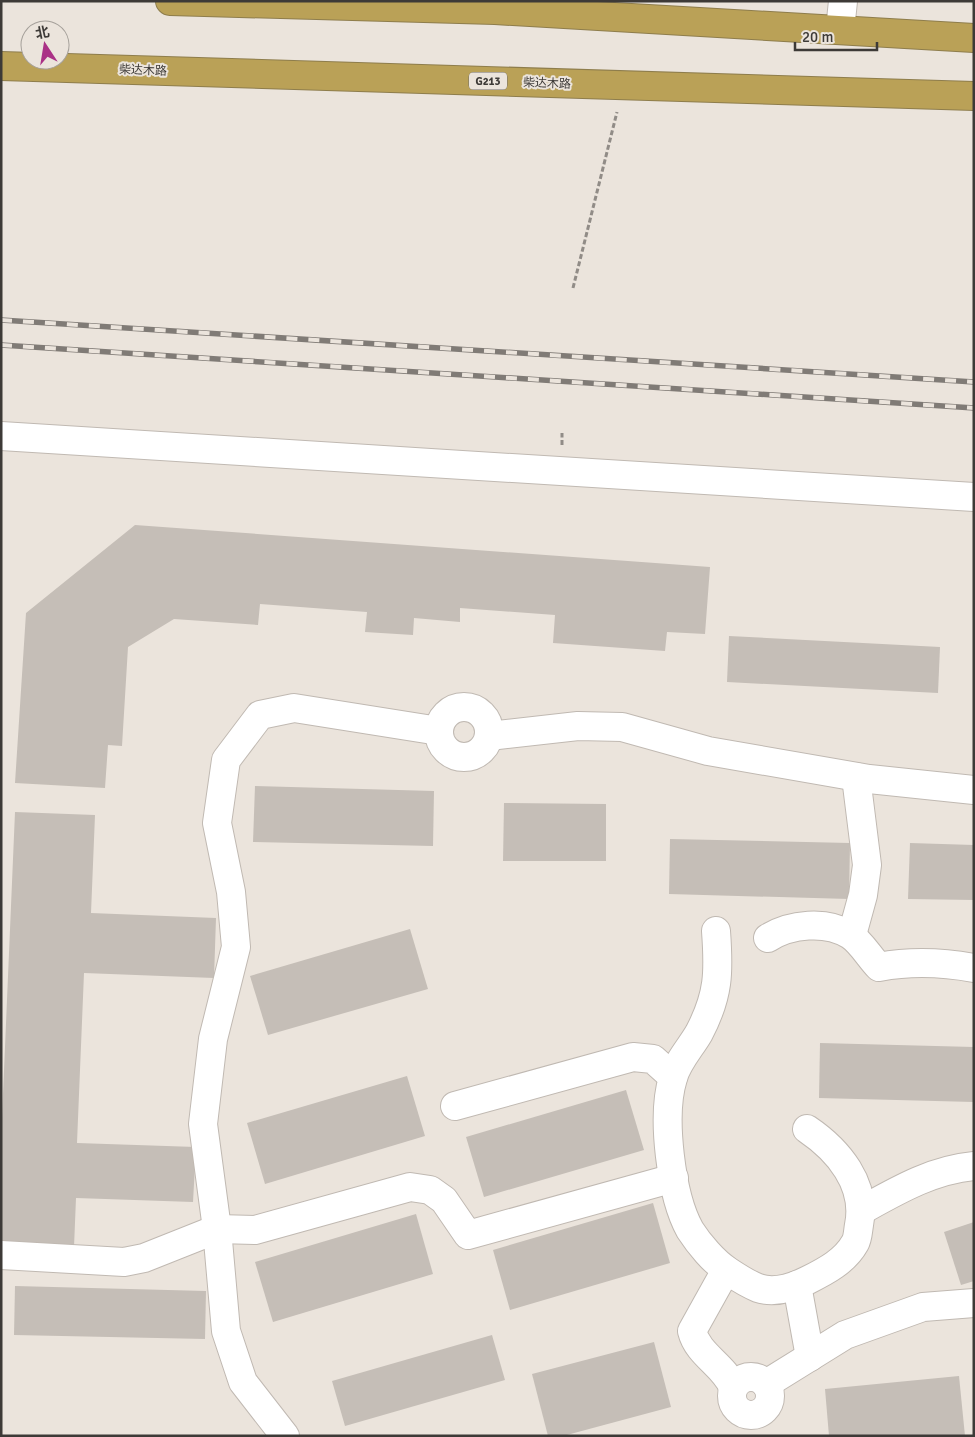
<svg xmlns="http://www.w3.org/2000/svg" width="975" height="1437" viewBox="0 0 975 1437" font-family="Signika,'Noto Sans SC',sans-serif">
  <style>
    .building { fill: #c5beb7 }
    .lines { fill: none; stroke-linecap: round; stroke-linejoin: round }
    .minor-casing { stroke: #c0b9b2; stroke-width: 30 }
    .highway-casing { stroke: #8e7d4c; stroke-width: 30 }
    .path { stroke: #918c87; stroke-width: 3; stroke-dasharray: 5 2.5; stroke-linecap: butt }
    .minor { stroke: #fff; stroke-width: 28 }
    .highway { stroke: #baa157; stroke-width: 28 }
    .rail-casing { stroke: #807b76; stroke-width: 5.5 }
    .rail { stroke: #ebe4dc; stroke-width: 4; stroke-dasharray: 11; stroke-linecap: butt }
    .labels { text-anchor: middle; stroke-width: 4; stroke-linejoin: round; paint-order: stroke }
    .shield { fill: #ebe4dc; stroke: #716d68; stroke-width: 1 }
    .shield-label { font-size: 11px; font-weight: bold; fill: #3d3a37 }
    .street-label { font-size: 12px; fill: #3d3a37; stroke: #ebe4dc }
  </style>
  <rect width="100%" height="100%" fill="#ebe4dc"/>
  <g class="building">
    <polygon points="135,525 710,567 705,634 667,632 665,651 553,643 555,615 460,608 460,622 414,618 413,635 365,632 367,612 260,604 258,625 174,619 128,647 122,746 108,745 105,788 15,783 26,613"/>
    <polygon points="729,636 940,647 938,693 727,682"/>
    <polygon points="255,786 434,791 433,846 253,842"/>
    <polygon points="504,803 606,804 606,861 503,861"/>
    <polygon points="15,812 95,815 91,913 216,918 214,978 84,973 77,1143 196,1147 193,1202 76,1198 74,1247 1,1244 1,1141"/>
    <polygon points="670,839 850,843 849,899 669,894"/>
    <polygon points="910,843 974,845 974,900 908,899"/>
    <polygon points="410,929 428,989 268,1035 250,976"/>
    <polygon points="820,1043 974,1047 974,1102 819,1098"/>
    <polygon points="407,1076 425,1136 265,1184 247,1123"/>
    <polygon points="626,1090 644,1150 484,1197 466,1137"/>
    <polygon points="653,1203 670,1263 510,1310 493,1250"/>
    <polygon points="416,1214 433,1274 273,1322 255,1262"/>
    <polygon points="974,1222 974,1281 961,1285 944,1232"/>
    <polygon points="15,1286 206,1291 205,1339 14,1335"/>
    <polygon points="492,1335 505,1380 345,1426 332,1381"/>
    <polygon points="654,1342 671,1407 563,1436 548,1436 532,1374"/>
    <polygon points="959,1376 965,1436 829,1436 825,1389"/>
  </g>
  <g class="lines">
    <defs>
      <g id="minor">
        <polyline points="840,30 843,1"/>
        <polyline points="1,436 974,497"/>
        <circle cx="464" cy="732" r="25"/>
        <polyline points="489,736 578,726 622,727 708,751 869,779 974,790"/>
        <path d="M716,931C719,972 719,995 699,1033C691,1047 677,1062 673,1078C661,1116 671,1196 690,1230C699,1244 714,1262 728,1271C737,1277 748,1284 758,1288C775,1294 794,1287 808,1280C826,1271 845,1261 855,1243C858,1238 858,1230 859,1225C867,1184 838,1150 807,1129"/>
        <polyline points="852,935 863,895 867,865 856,777"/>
        <path d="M768,938C790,924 826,920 850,935C861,942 870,958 879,967C911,961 941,962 974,968"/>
        <polyline points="455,1106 633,1057 653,1059 673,1077"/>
        <path d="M862,1210C898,1190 932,1170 974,1166"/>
        <polyline points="1,1255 124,1262 144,1258 217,1229 255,1230 410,1187 430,1190 444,1200 468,1235 674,1178"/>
        <path d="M726,1270L692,1331C698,1355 724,1365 733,1387"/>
        <polyline points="797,1285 810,1357"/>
        <circle cx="751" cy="1396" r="19"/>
        <polyline points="766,1384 845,1335 923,1307 974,1303"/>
        <polyline points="285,1436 243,1382 226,1331 217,1229 203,1124 213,1039 236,947 231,892 217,823 226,760 260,715 294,708 439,731"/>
      </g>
      <g id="highway">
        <polyline points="170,1 495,10 974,38"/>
        <polyline points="1,66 974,96"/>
      </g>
    </defs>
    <use href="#minor" class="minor-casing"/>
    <use href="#highway" class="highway-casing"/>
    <g class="path">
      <polyline points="573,288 617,112"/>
      <polyline points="562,445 562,433"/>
    </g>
    <use href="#minor" class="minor"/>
    <use href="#highway" class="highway"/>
    <defs>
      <g id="rail">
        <polyline points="1,320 974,382"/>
        <polyline points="1,345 974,408"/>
      </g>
    </defs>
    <use href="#rail" class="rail-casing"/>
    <use href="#rail" class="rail"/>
  </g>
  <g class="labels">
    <rect class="shield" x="469" y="72.5" width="38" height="17" rx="4"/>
    <g class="shield-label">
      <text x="488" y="85">G213</text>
    </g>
    <g class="street-label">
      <text transform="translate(143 70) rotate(2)" y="4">柴达木路</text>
      <text transform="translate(547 83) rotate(2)" y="4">柴达木路</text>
    </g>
  </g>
  <rect width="975" height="1437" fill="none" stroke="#3d3a37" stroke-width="5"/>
  <g transform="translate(45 45) rotate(348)"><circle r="24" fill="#ebe4dc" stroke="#a5a09a"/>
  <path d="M0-4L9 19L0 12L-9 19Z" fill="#aa3186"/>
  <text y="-8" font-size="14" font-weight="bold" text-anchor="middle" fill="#3d3a37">北</text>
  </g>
  <path d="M795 42v8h82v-8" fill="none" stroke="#3d3a37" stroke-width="2.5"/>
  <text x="802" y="42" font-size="15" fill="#3d3a37" stroke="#ebe4dc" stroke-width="4" paint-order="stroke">20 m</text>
</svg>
